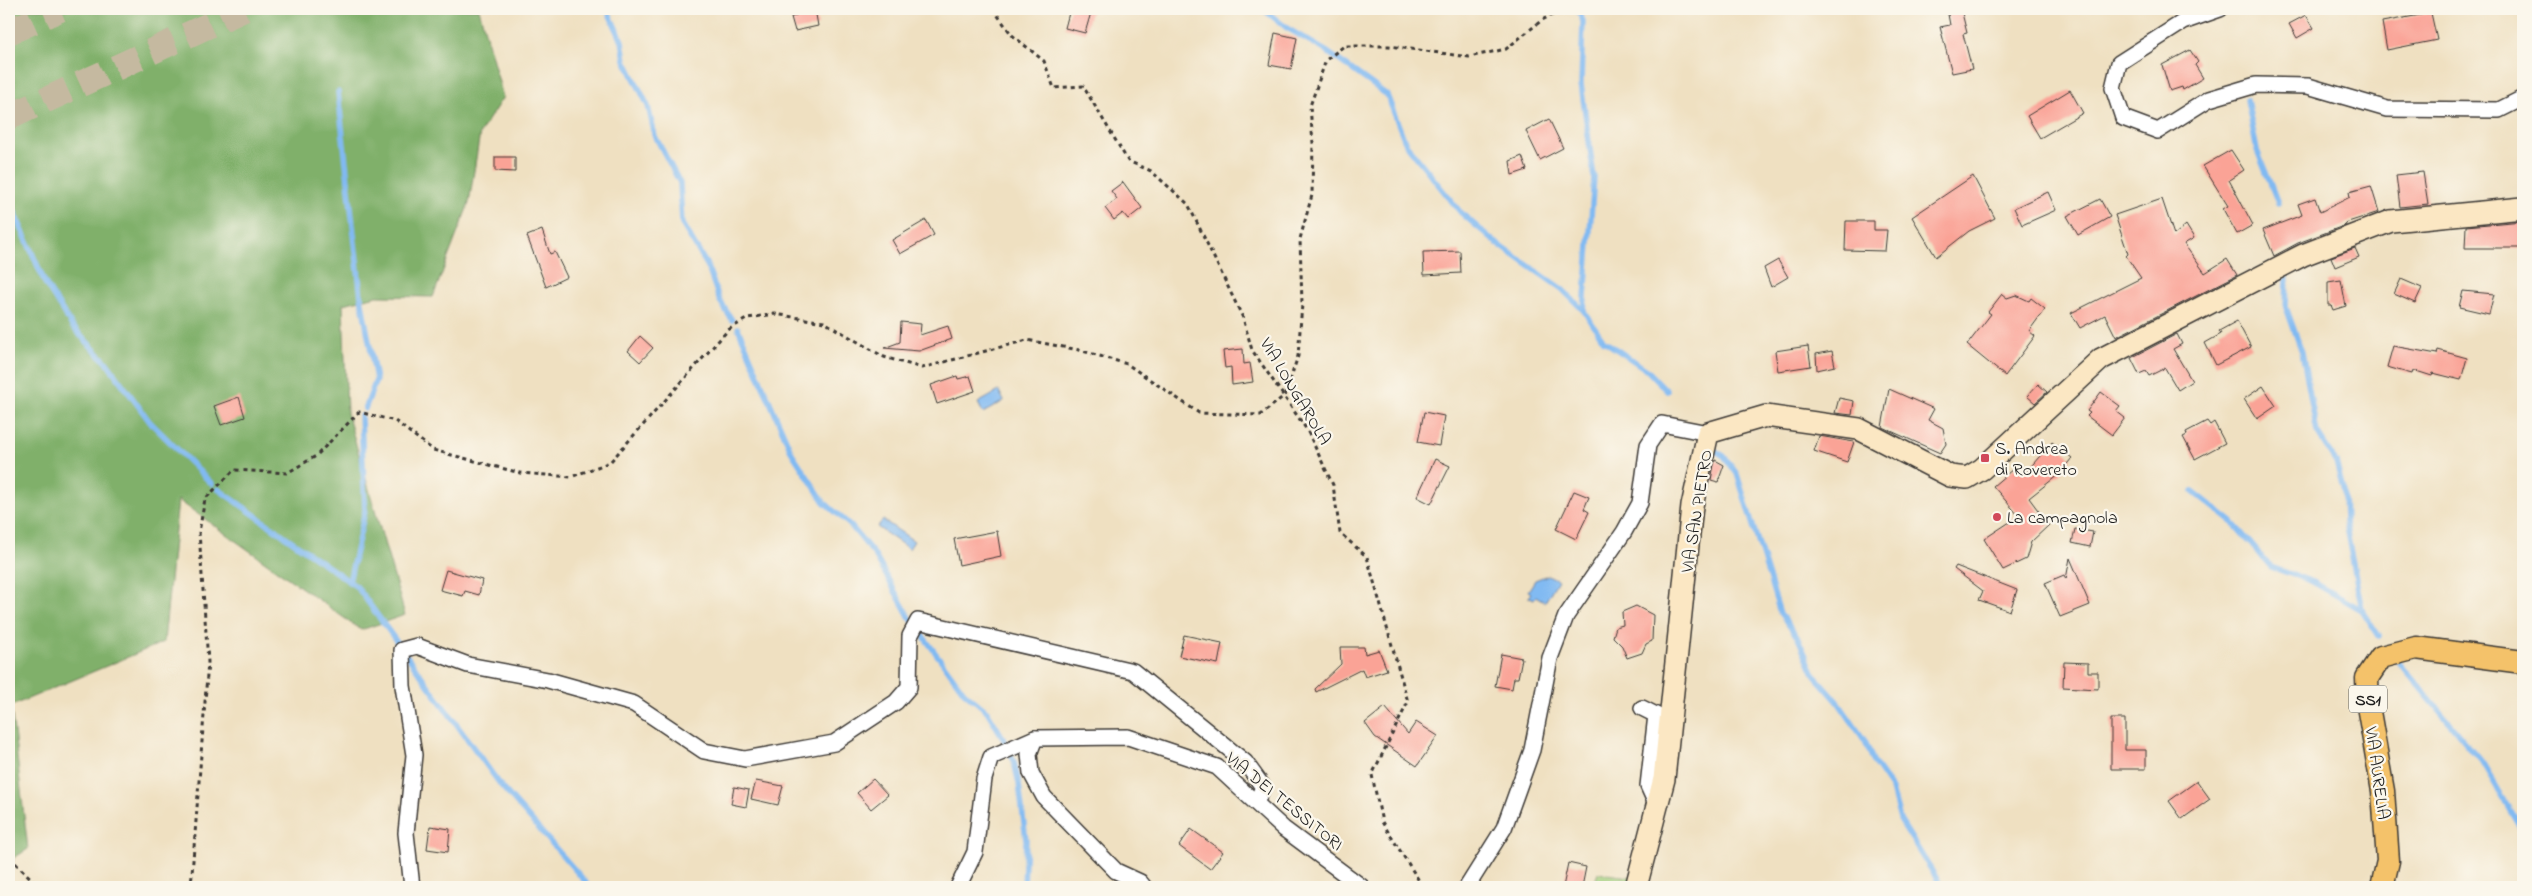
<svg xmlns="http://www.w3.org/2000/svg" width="2532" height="896" viewBox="0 0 2532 896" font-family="'Indie Flower',sans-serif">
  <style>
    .green { fill: #a1cd7a; stroke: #5e744b }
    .forest { fill: #80b06a; stroke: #4e6643 }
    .water { fill: #81baf2; stroke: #4e6b87 }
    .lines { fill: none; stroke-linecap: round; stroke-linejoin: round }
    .stream { stroke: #81baf2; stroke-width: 5.5 }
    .building { fill: #faa396 }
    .highway-tunnel { stroke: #c5b9a0; stroke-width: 26; stroke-dasharray: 26 13; stroke-linecap: butt }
    .street-casing { stroke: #3c3935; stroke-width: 18 }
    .secondary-casing { stroke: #3c3935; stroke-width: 24 }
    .primary-casing { stroke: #3c3935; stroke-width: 25 }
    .path { stroke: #3c3935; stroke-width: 3; stroke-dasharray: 4 4; stroke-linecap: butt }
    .street { stroke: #fff; stroke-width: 15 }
    .secondary { stroke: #fbe7c3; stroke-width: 21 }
    .primary { stroke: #f4c26a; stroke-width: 22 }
    .poi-dot { fill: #d1495b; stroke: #fbf7ec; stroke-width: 2 }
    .labels { text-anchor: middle; stroke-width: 4.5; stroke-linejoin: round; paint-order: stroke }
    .shield { fill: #fbf7ec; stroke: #5f5e5a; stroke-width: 1 }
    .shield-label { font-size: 16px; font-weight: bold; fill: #1c1c1c }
    .street-label { font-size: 18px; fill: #1c1c1c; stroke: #fbf7ec }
    .poi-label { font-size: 18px; fill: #1c1c1c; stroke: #fbf7ec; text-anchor: start }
  </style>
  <rect width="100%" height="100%" fill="#fbf7ec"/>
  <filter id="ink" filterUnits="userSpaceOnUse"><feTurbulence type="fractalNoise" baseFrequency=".02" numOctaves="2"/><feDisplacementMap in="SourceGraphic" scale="10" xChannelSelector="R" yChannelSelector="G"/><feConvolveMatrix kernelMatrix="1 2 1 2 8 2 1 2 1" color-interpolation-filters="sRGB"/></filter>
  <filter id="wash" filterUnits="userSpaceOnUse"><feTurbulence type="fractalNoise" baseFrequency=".0096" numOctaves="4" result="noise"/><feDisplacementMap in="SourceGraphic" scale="20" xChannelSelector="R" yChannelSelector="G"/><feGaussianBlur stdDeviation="1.12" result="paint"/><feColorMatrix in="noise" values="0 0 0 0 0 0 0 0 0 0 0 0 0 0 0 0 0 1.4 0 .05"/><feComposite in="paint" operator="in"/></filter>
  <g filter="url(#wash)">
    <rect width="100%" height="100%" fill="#efe0c1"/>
    <polygon class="green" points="1598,873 1639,878 1636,887 1593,887"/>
    <polygon class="forest" points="9,9 479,9 503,97 480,133 469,203 433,297 377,296 343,304 347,413 405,615 361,630 178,500 164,642 11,706 28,849 9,861"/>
    <g class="water">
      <polygon points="999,391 1004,401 983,413 978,403"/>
      <polygon points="883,520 914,541 909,549 877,527"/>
      <polygon points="1548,575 1558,580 1545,602 1536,596 1534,599 1528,597 1531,593 1528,591 1535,580"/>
    </g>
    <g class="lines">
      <g class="stream">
        <polyline points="607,9 622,41 625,60 648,106 655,136 680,183 682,224 707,265 720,301 732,320"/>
        <polyline points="1263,9 1287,28 1326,51 1387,95 1406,144 1461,213 1495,242 1562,289 1584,311 1604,341 1647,370 1667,391"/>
        <polyline points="1577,9 1583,21 1581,84 1594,177 1584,311"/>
        <polyline points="338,92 361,297 376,380 365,409"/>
        <polyline points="2247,100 2257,150 2278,203"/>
        <polyline points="9,199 45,283 72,326 107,363 150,422 212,484"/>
        <polyline points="2287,279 2286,307 2302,352 2317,432 2336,462 2344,492 2345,522 2362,610 2379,636"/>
        <polyline points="738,328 792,453 824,502 851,526 874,554 910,618 964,692 987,711 1002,736 1014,762 1019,784 1026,840 1024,887"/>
        <polyline points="1716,451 1724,456 1737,474 1780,613 1798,638 1815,676 1838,702 1865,741 1874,763 1892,789 1900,820 1942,887"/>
        <polyline points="218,489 357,587 502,787 590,887"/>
        <polyline points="2193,491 2232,522 2271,567 2313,582 2362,610"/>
        <polyline points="349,582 365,511 361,416"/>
        <polyline points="2396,659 2482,762 2523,832"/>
      </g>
    </g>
    <g id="blocks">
      <g class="building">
        <polygon points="794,9 815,9 818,26 795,31 791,17 796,16"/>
        <polygon points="1070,9 1092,9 1085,33 1065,28"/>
        <polygon points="1947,9 1961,9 1967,33 1963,34 1972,69 1952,73 1940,27 1950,25"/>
        <polygon points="2431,13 2437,40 2387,50 2382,22"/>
        <polygon points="2306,15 2314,28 2297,38 2289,24"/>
        <polygon points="1275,33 1297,38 1291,69 1269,65"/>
        <polygon points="2190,50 2198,62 2195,65 2203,78 2183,90 2182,87 2170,91 2162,65"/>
        <polygon points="2070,90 2083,113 2040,138 2027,116"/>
        <polygon points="1549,119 1563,148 1540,160 1526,131"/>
        <polygon points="2231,150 2244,170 2229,180 2253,225 2237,234 2223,209 2228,206 2203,166"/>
        <polygon points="1522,156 1527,170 1512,175 1510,161"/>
        <polygon points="495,157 515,157 515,172 495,171"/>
        <polygon points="2423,172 2428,204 2400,207 2396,175"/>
        <polygon points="1973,176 1995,218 1969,231 1936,257 1912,217"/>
        <polygon points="1123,182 1142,208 1128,219 1123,213 1114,220 1105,208 1117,199 1111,191"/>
        <polygon points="2371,186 2379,212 2345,223 2346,225 2298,243 2274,256 2263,230 2302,215 2298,204 2315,198 2320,212 2350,197 2349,192"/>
        <polygon points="2048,192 2056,210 2022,225 2014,208"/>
        <polygon points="2100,199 2110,217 2078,235 2067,216"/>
        <polygon points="2162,199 2174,235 2186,225 2194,238 2184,244 2205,273 2227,259 2237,275 2116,337 2105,315 2080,328 2071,313 2141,278 2126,256 2128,254 2115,215"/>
        <polygon points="926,220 934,235 900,254 892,240"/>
        <polygon points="1846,221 1874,221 1874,230 1887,230 1885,251 1845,250"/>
        <polygon points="2523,221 2523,248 2465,248 2466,226"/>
        <polygon points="542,230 550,254 555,252 567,277 546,287 527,236"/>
        <polygon points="2355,248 2359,257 2335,267 2331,257"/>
        <polygon points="1460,251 1461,273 1424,275 1423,252"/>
        <polygon points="1778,260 1788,277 1771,287 1764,268"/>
        <polygon points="2401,279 2422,288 2415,303 2394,294"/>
        <polygon points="2341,280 2346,306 2333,310 2331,305 2328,305 2328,282"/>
        <polygon points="2463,291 2494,294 2489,314 2459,307"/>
        <polygon points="2002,294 2007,298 2016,295 2029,301 2031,298 2045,309 2029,331 2035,336 2005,376 1967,345 1991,314 1988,312"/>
        <polygon points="2237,321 2251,347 2216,365 2205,343 2221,334 2219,331"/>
        <polygon points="901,322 921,324 920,335 948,326 952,339 919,351 884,348 900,342"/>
        <polygon points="2177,334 2182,344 2173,349 2192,381 2178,390 2165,368 2149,376 2146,371 2139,374 2131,358"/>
        <polygon points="640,336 653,348 640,362 628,351"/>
        <polygon points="1808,346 1811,366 1778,371 1775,351"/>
        <polygon points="2393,346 2437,354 2438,350 2467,358 2461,380 2433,373 2432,376 2413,370 2412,374 2387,367"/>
        <polygon points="1243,349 1244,364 1250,363 1253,382 1232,385 1231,367 1225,368 1223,351"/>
        <polygon points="1832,351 1835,366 1817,370 1816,354"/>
        <polygon points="957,376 958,379 970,376 975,391 937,404 931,385"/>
        <polygon points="2038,384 2047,392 2035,403 2027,396"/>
        <polygon points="2263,386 2276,406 2257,419 2244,399"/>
        <polygon points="1889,389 1934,409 1928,420 1943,428 1946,444 1940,453 1882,427"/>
        <polygon points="2101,392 2120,406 2116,411 2125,418 2112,435 2087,416 2090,413 2087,411"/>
        <polygon points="239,397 245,417 221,425 214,406"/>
        <polygon points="1839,398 1854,401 1852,415 1835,413"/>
        <polygon points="1424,412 1444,416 1439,446 1418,442"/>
        <polygon points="2207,421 2210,425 2214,422 2225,443 2195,459 2183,437 2187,435 2186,432"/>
        <polygon points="1819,436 1854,442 1847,462 1814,451"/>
        <polygon points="2052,442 2072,458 2058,475 2029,498 2049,525 2031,542 2026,559 2003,570 1984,539 2019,516 1993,486 2020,463 2027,471"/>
        <polygon points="1435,459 1450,466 1431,504 1417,497"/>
        <polygon points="1715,460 1724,465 1718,482 1711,480"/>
        <polygon points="1574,491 1589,497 1584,509 1589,512 1576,539 1556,529"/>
        <polygon points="2075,529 2093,532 2090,547 2072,543"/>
        <polygon points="997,531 1001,556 959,565 954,539"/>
        <polygon points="2070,558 2090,605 2060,617 2045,583 2064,575 2066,579"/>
        <polygon points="1956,566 2017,590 2010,611 1979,600 1983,591 1954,569"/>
        <polygon points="446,570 482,580 479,595 465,591 463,596 440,590"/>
        <polygon points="1636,606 1653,615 1652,641 1646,644 1642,653 1627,658 1622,646 1613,637 1616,627 1623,625 1622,612"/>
        <polygon points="1184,635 1222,643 1218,664 1179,656"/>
        <polygon points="1340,647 1364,647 1365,654 1379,650 1387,670 1365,677 1362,669 1316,692 1315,689 1341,664"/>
        <polygon points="1501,654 1522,658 1518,678 1514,678 1512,689 1495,686"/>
        <polygon points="2064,662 2088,663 2088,672 2098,672 2098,689 2063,687"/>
        <polygon points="1385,707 1408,734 1416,722 1438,736 1417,766 1375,737 1365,723"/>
        <polygon points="2111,719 2125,719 2125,750 2146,750 2146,769 2111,769"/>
        <polygon points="873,779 888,795 871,809 857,793"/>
        <polygon points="756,781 783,786 778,805 751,799"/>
        <polygon points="2197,781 2210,799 2182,819 2169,801"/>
        <polygon points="734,787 749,790 746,807 731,804"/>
        <polygon points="430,826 450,829 448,852 427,849"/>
        <polygon points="1191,829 1223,852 1210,869 1179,846"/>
        <polygon points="1568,863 1586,867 1582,887 1563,887"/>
      </g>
    </g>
  </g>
  <g filter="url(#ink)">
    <use href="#blocks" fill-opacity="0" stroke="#3c3935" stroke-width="1"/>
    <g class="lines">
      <g class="highway-tunnel">
        <polyline points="9,32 60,9"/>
        <polyline points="9,117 244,9"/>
      </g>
      <defs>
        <g id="street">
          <polyline points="2220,9 2183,22 2119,63 2113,88 2123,118 2158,131 2209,99 2256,85 2308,86 2387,109 2499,110 2523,98"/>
          <polyline points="1642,708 1656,715 1648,786 1657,806"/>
          <polyline points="1035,738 1029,754 1031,773 1044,797 1116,871 1140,882 1144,887"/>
          <polyline points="412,887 406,833 414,755 403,686 402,650 417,646 468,665 548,680 634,704 704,751 745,759 834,743 896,702 909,687 910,636 918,621 1133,671 1245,762 1263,787 1256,803"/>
          <polyline points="958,887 975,852 984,779 991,757 1035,738 1128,737 1217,767 1284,829 1362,887"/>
          <polyline points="1467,887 1504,828 1532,750 1550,658 1566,616 1624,532 1640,503 1648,445 1662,424 1708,433"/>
        </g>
        <polyline id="secondary" points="1636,887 1664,779 1692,506 1708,433 1766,416 1859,429 1950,476 1967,478 1982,469 2101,359 2303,255 2391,221 2523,208"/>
        <polyline id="primary" points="2382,887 2388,861 2383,791 2368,706 2367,678 2381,657 2416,648 2523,662"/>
      </defs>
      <use href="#street" class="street-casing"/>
      <use href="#secondary" class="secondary-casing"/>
      <use href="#primary" class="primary-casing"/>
      <g class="path">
        <polyline points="993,9 1012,35 1044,61 1054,88 1083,86 1128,161 1151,171 1188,204 1243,318 1252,350 1307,430 1333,485 1340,533 1367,557 1408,702 1372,775 1382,822 1423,887"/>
        <polyline points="9,816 14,862 40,887"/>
        <polyline points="191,887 208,662 199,532 205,499 234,470 287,473 316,456 359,412 395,421 433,450 520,473 571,477 610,462 728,330 748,318 775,314 824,322 884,357 922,368 1027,340 1079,350 1127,364 1199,413 1261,415 1285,395 1298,356 1302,304 1300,239 1312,195 1313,143 1310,106 1326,60 1344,46 1389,46 1469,57 1506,49 1542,20 1564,9"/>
      </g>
      <use href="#street" class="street"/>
      <use href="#secondary" class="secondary"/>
      <use href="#primary" class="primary"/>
    </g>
  </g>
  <g class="poi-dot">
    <rect x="1980" y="453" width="10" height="10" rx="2.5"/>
    <circle cx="1997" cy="517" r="5"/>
  </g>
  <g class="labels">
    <rect class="shield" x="2349" y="685.5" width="38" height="27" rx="4"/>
    <g class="shield-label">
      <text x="2368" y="705">SS1</text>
    </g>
    <g class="street-label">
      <text transform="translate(1296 391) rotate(59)" y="6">VIA LONGAROLA</text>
      <text transform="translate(1696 511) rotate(-81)" y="6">VIA SAN PIETRO</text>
      <text transform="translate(2378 773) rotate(82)" y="6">VIA AURELIA</text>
      <text transform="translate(1285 801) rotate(39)" y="6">VIA DEI TESSITORI</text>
    </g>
    <g class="poi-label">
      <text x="1995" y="454">S. Andrea<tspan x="1995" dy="21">di Rovereto</tspan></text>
      <text x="2007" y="523">La campagnola</text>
    </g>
  </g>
  <rect width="2532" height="896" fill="none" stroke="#fbf7ec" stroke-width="30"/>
</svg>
